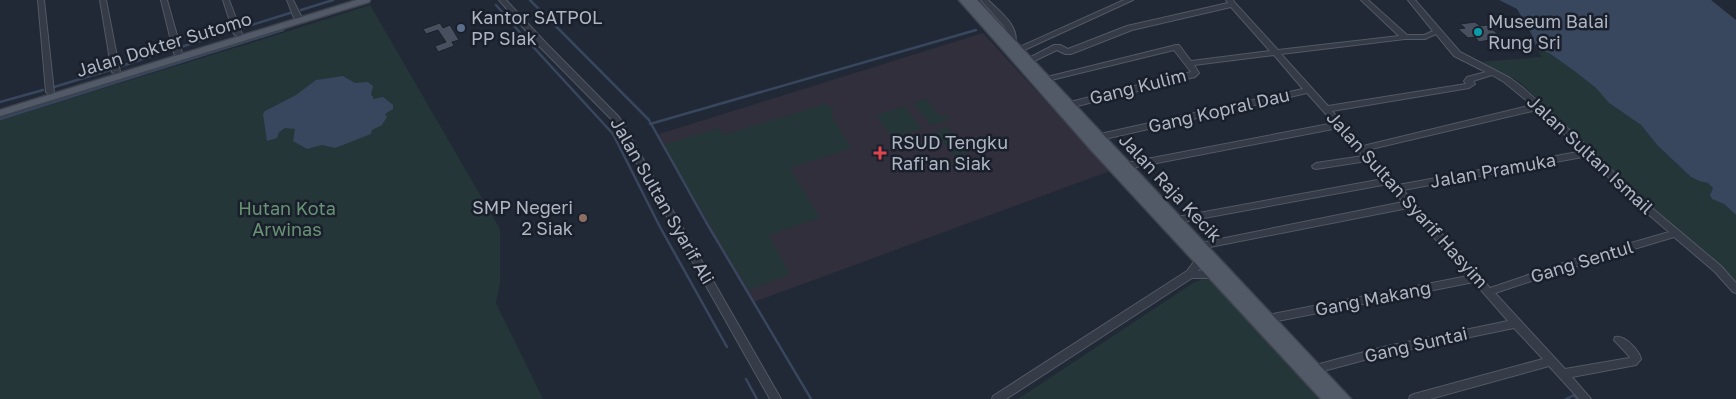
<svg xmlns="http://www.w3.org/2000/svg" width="1736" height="399" viewBox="0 0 1736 399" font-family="'Golos Text',sans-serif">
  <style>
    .medical { fill: #312f3b }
    .green { fill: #243638 }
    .water { fill: #38465e }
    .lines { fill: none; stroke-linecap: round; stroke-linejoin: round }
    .stream { stroke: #38465e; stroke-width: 2.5 }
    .building { fill: #485060; stroke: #1c222d }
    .minor-casing { stroke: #525964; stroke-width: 2 }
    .major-casing { stroke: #3e4450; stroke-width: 3 }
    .minor { fill: #353b47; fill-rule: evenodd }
    .major { fill: #535a67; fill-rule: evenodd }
    .service-dot { fill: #5c6f8a; stroke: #1a202b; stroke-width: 2 }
    .culture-dot { fill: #0f9aa8; stroke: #1a202b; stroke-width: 2 }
    .health-dot { fill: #e0444e; stroke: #1a202b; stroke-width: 2 }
    .education-dot { fill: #8d6e63; stroke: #1a202b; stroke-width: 2 }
    .labels { text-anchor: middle; stroke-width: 5; stroke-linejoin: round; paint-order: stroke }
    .poi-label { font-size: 18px; fill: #afb6c3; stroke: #1a202b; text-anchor: start }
    .street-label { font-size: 18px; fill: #afb6c3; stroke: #1a202b }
    .park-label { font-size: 18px; fill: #689274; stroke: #1a202b }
  </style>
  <rect width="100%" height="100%" fill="#212936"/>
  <polygon class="medical" points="983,33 1110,171 754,302 656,135"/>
  <g class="green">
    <polygon points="370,5 500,229 500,282 496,303 543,399 0,399 0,120 264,39"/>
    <polygon points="1537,49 1549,53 1573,70 1596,88 1609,103 1641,125 1658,146 1691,177 1699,181 1708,182 1713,188 1710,195 1712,199 1724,204 1736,215 1736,283 1712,258 1662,217 1523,85 1513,78 1478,62 1542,57"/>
    <polygon points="926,99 940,117 947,115 950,119 931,125 913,103"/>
    <polygon points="825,104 833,109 832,117 852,148 790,168 820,218 769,235 790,274 749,290 663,145 719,128 724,135"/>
    <polygon points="905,106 922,129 892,137 876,115"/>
    <polygon points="947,127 967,153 955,157 935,131"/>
    <polygon points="1202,279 1211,280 1226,294 1323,399 1018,399 1193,283"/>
  </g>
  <g class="water">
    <polygon points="1499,0 1711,0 1736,20 1736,215 1724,204 1712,199 1710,195 1713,188 1708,183 1699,181 1691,177 1658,146 1641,125 1609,103 1596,88 1573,70 1549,53 1537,49 1532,35 1517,9"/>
    <polygon points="343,76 355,83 368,82 373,86 371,94 374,99 383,97 393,105 393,109 385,114 387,117 382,125 372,130 371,134 335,148 322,145 307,149 293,141 295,129 285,128 279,132 277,138 267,141 263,114 265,111 296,95 316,80"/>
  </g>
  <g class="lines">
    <g class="stream">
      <polyline points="530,0 649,120 706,222 811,399"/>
      <polyline points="496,5 511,22"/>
      <polyline points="301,10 333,0"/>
      <polyline points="515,27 613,134 660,227 727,347"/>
      <polyline points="242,28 290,13"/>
      <polyline points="181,47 231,31"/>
      <polyline points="122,66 169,50"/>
      <polyline points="54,87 110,70"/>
      <polyline points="0,102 43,90"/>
      <polyline points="0,119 283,30"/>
      <polyline points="650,124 976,30"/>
      <polyline points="746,379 757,399"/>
      <polyline points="1566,399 1574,395 1577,399"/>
    </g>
  </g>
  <g class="building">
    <polygon points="1475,22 1480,26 1487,25 1498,34 1490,35 1494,39 1479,42 1475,37 1468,38 1458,29 1465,28 1460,24"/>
    <polygon points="440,23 443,28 450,25 459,40 452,42 454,46 438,52 435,46 446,42 438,30 426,34 423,29"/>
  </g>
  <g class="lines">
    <defs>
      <g id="minor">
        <polygon points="38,0 44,0 54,92 50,95 46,92"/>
        <polygon points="100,0 106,0 120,72 116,74 112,72"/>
        <polygon points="161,0 167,0 182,53 181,55 175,55 174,53"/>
        <polygon points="223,0 229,0 242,34 241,36 238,36 234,34"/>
        <polygon points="287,0 293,0 301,16 300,18 294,18"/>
        <polygon points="499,0 506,0 546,43 619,117 781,399 770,399 613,121 540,47"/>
        <path d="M981,0H988C999,11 1020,26 1015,44H1009L1007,31L1004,26Z"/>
        <polygon points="1124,0 1133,0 1022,51 1016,51 1015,49"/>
        <path d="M1226,0H1233L1235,3L1278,50L1399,36L1361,0H1368L1407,35H1424L1433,31L1408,0H1415L1460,52L1510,78L1522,87L1593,151L1634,193L1721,266L1736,283V293L1733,292L1715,272L1674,237L1571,268L1495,293L1565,369L1629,358L1630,357L1614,340L1615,337C1625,335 1639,350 1641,359L1636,365L1572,377L1591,399H1579L1549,366L1430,399H1409L1410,396L1414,394L1543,359L1514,328L1383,355L1316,373L1312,372L1311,369L1312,366L1383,347L1508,321L1474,282L1268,323L1265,322L1263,319L1265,316L1268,315L1468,276L1408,208L1200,249L1197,248L1195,246L1197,244L1200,243L1403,202L1388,184L1177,223L1174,222L1173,220L1174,218L1177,217L1383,179L1367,161L1316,169L1313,168L1312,166L1316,163L1363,156L1338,128L1126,169L1122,166L1126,163L1334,123L1307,93L1100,140L1096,137L1100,134L1303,89L1274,55L1194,65L1199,73L1195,77L1069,108L1065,105L1066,103L1191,72L1174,50L1047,81L1043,79L1047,77L1176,45H1179L1191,61L1270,51L1231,7L1132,30L1071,54H1065L1057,50L1032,62H1026L1025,60L1054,45H1060L1068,49L1127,26L1228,3ZM1436,34L1454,56L1486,72L1467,77L1464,81L1466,84L1328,106L1281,54L1405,39H1425ZM1492,75L1504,82L1532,105L1363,146L1332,111L1469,88L1475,84L1473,81ZM1537,110L1583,151L1398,185L1367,150ZM1588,156L1628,197L1669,232L1569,261L1490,288L1403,190Z"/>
        <polygon points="1201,255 1204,256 1206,259 1198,271 1219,272 1221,275 1219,278 1192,278 1006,399 992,399 993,396 1187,271 1198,256"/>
      </g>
      <g id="major">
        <polygon points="357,0 370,0 369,2 0,116 0,110"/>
        <polygon points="959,0 977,0 1351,399 1321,399 1091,150"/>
      </g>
    </defs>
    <use href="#minor" class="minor-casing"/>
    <use href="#major" class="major-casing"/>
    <use href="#minor" class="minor"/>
    <use href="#major" class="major"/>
  </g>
  <circle class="service-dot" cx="461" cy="28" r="5"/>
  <circle class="culture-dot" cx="1478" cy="32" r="5"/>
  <path class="health-dot" d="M877.5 145.5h5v5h5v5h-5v5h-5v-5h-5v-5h5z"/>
  <circle class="education-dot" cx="583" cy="218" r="5"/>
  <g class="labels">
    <g class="poi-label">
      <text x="471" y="24">Kantor SATPOL<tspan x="471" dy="21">PP SIak</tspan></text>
      <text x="1488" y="28">Museum Balai<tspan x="1488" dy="21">Rung Sri</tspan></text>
      <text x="891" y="149">RSUD Tengku<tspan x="891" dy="21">Rafi'an Siak</tspan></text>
      <text x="573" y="214" text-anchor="end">SMP Negeri<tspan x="573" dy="21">2 Siak</tspan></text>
    </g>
    <g class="street-label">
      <text transform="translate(164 45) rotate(-17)" y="6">Jalan Dokter Sutomo</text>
      <text transform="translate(1138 87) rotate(-14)" y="6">Gang Kulim</text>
      <text transform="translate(1219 111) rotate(-13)" y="6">Gang Kopral Dau</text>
      <text transform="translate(1590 155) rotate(43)" y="6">Jalan Sultan Ismail</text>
      <text transform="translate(1493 171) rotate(-10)" y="6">Jalan Pramuka</text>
      <text transform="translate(1170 188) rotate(47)" y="6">Jalan Raja Kecik</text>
      <text transform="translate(1407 200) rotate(48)" y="6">Jalan Sultan Syarif Hasyim</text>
      <text transform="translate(662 201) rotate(60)" y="6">Jalan Sultan Syarif Ali</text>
      <text transform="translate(1582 262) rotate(-17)" y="6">Gang Sentul</text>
      <text transform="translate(1373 299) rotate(-11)" y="6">Gang Makang</text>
      <text transform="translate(1416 345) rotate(-13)" y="6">Gang Suntai</text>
    </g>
    <g class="park-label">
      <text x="287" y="215">Hutan Kota<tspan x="287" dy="21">Arwinas</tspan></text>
    </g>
  </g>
</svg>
